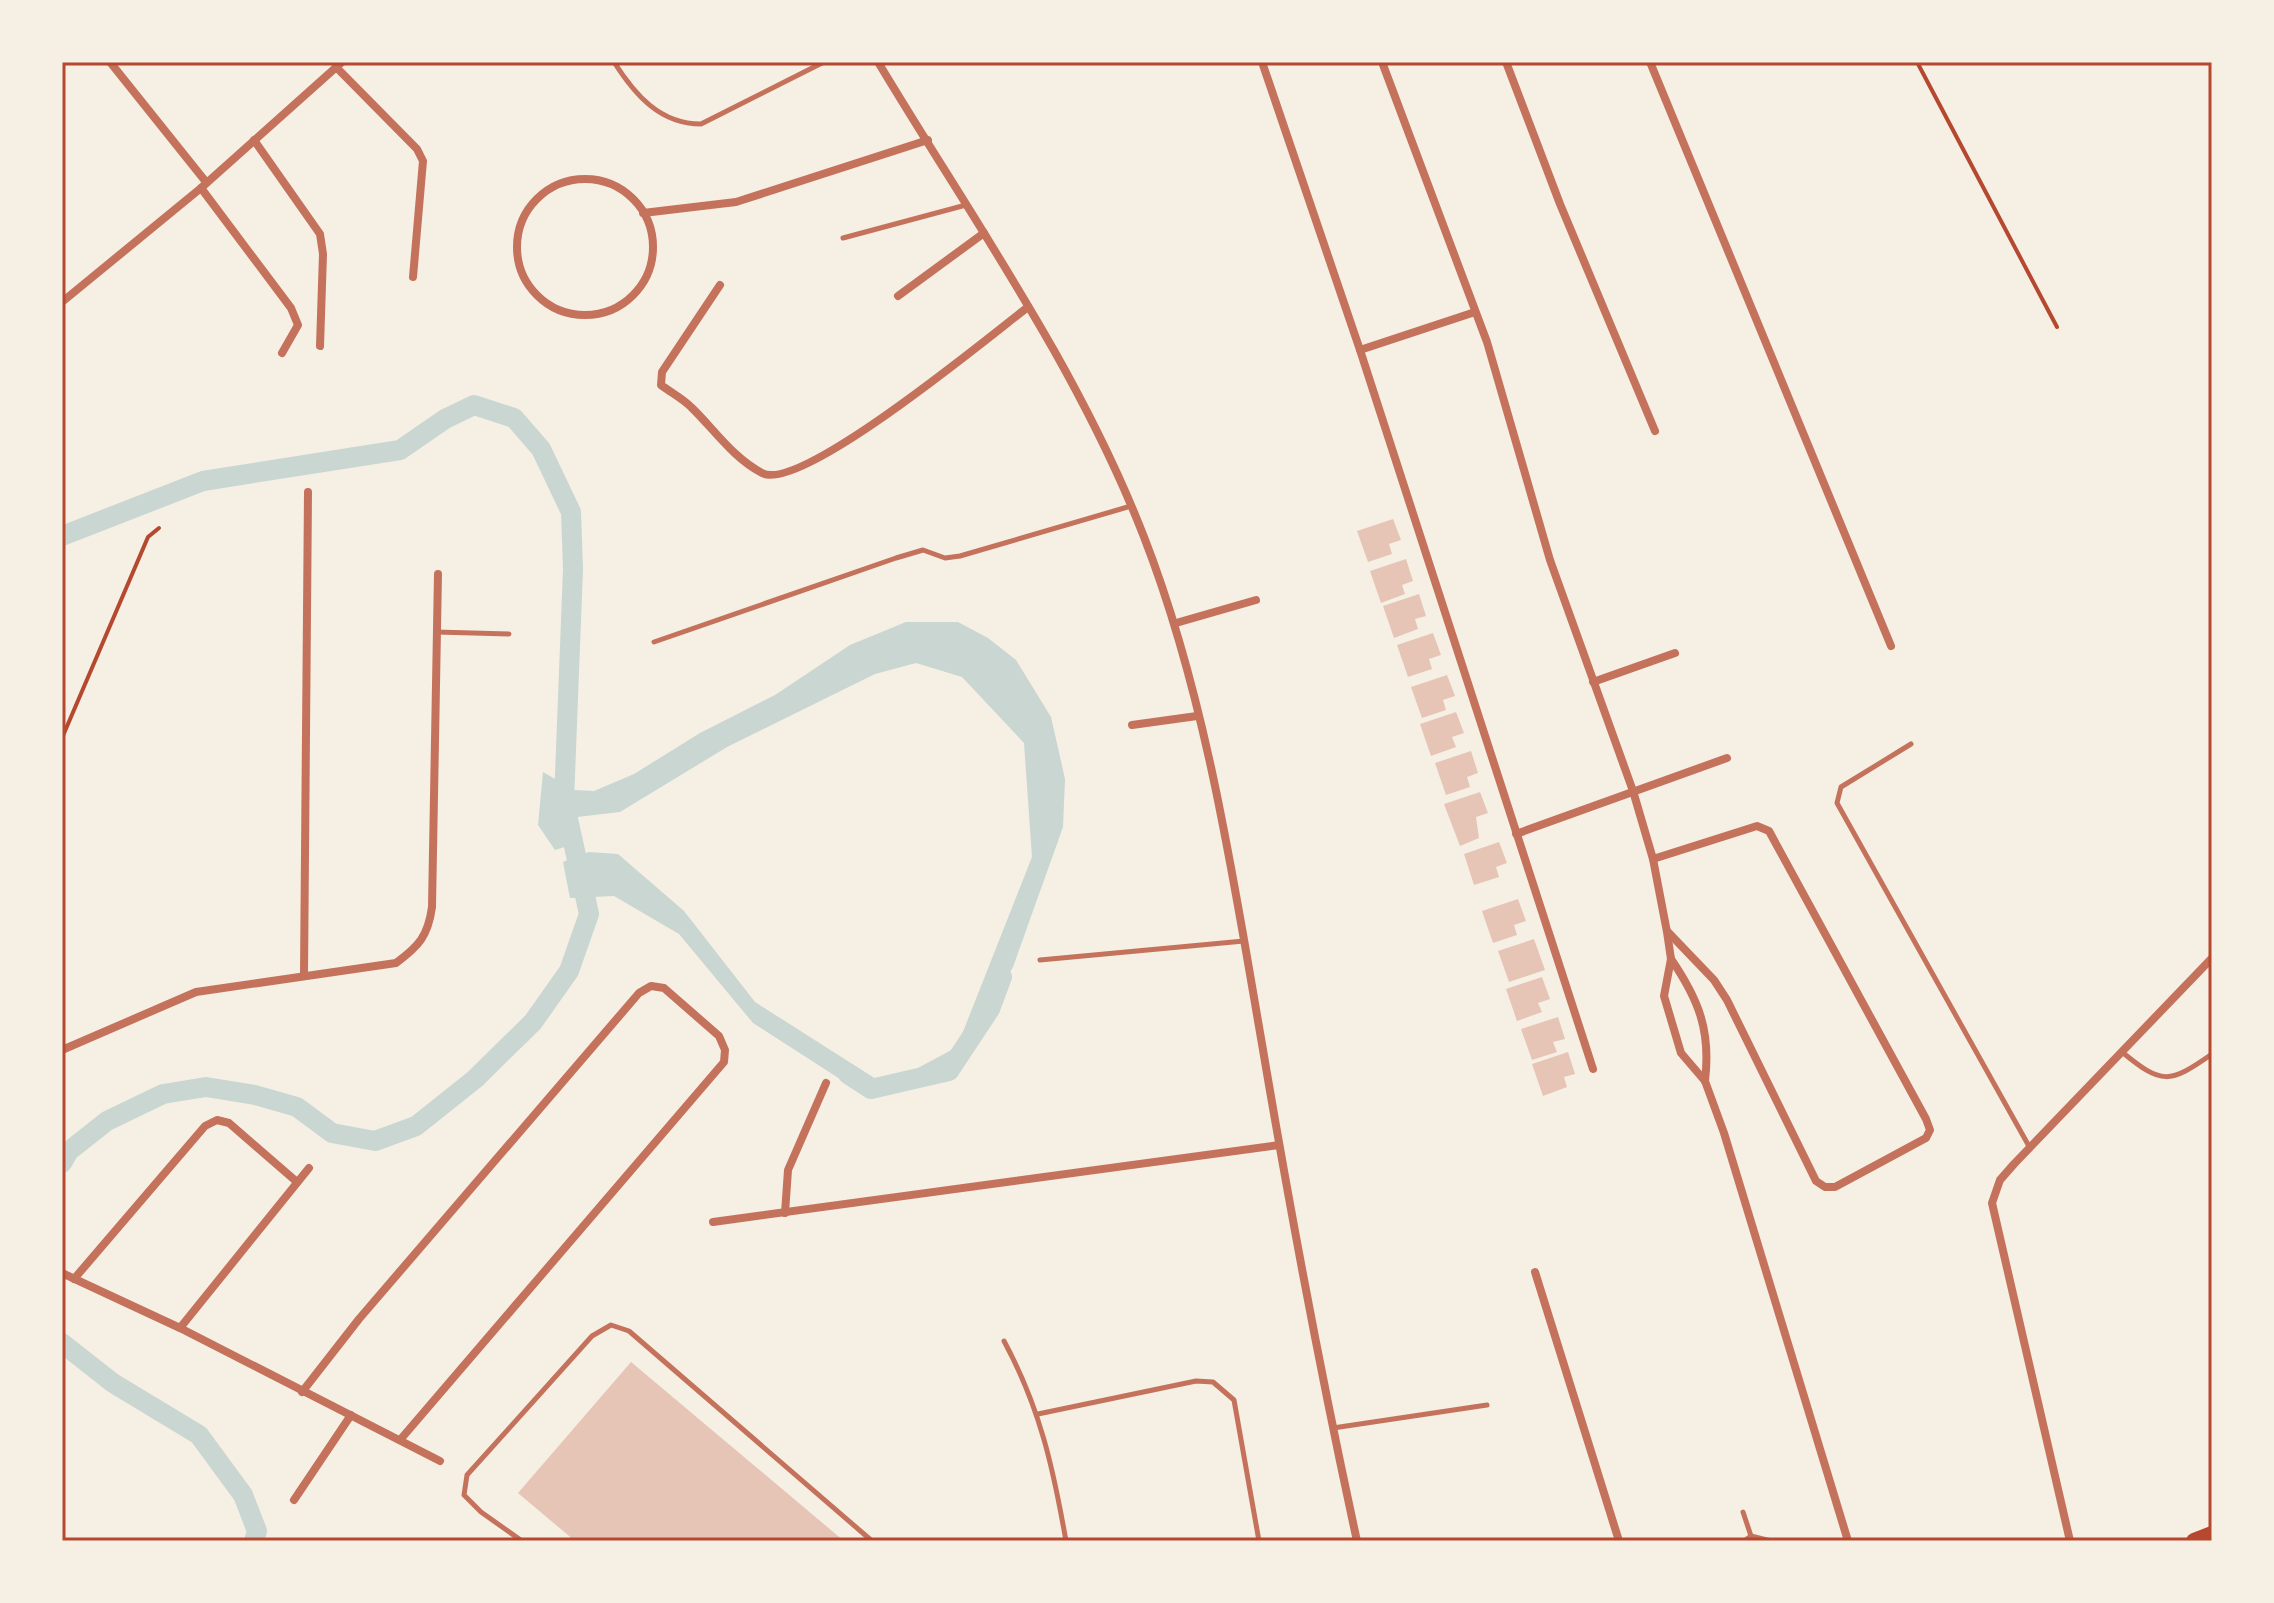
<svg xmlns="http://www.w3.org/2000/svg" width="2274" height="1603" viewBox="0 0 2274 1603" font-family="'Libre Baskerville',serif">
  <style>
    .water { fill: #c9d6d2 }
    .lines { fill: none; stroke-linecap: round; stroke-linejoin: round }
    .canal { stroke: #c9d6d2; stroke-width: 20 }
    .building { fill: #e6c5b7 }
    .path { stroke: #b5482f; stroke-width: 4 }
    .service { stroke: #c5725c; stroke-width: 5 }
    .minor { stroke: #c5725c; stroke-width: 8 }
    .trunk { stroke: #b5482f; stroke-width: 16 }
    .neatline { fill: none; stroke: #b5482f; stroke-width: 3 }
  </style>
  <rect width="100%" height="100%" fill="#f6efe4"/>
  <polygon class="water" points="906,622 958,622 988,638 1016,660 1051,717 1065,779 1063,827 1013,967 966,1046 944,1072 871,1089 840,1079 753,1023 679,934 614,896 570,898 563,862 589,852 618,854 684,911 755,1002 876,1079 916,1069 957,1047 1032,857 1024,743 962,677 916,663 875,674 727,747 620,812 577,817 580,842 555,850 538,825 543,772 574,790 594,791 634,774 700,733 775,695 850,645"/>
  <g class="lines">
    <g class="canal">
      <polyline points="62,536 203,481 400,450 445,419 474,405 514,418 541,449 571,512 573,569 564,801 589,914 569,971 533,1022 475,1079 416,1126 375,1141 332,1133 297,1107 255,1095 206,1087 163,1094 107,1121 69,1151 62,1163"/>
      <polyline points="848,1074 871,1089 949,1071 990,1009 1002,977"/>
      <polyline points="62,1343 113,1383 199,1435 243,1495 257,1531 254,1541"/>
    </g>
  </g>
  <g class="building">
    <polygon points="1393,519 1401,540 1389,544 1392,554 1368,562 1357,531"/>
    <polygon points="1406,559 1413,581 1402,585 1405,594 1381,603 1370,571"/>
    <polygon points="1419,594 1426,616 1415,619 1418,629 1394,638 1383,606"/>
    <polygon points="1433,633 1441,655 1429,659 1432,669 1408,677 1397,645"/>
    <polygon points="1447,675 1455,696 1443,700 1446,710 1422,718 1411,687"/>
    <polygon points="1456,712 1464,733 1452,737 1456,747 1431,756 1420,724"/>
    <polygon points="1471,751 1478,773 1467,777 1470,787 1446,795 1435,763"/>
    <polygon points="1480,792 1488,813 1476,817 1479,838 1460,846 1444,804"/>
    <polygon points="1499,842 1507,863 1496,867 1499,877 1474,885 1464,854"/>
    <polygon points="1518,899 1526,921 1514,925 1517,935 1493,943 1482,911"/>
    <polygon points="1534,939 1545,970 1509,982 1498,951"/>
    <polygon points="1542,977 1550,999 1538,1003 1542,1012 1517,1021 1506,989"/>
    <polygon points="1558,1017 1565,1039 1553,1042 1557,1052 1532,1060 1521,1029"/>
    <polygon points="1568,1052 1575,1074 1564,1077 1567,1087 1543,1096 1532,1064"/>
    <polygon points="631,1362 844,1541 575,1541 518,1493"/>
  </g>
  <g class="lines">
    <g class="path">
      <polyline points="1917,62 2057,327"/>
      <polyline points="62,738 148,537 159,528"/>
    </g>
    <g class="service">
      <path d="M614,62C635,95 660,124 701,124L824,62"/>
      <polyline points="843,238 966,205"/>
      <polyline points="436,632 509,634"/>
      <polyline points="654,642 896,558 923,550 945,558 960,556 1131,506"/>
      <polyline points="1911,744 1841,787 1837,803 2030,1148"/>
      <polyline points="1040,960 1244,941"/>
      <path d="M2122,1052C2162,1085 2169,1084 2212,1054"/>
      <path d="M1004,1341C1040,1408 1053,1467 1066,1541"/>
      <polyline points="1038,1414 1196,1381 1213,1382 1234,1400 1259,1541"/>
      <polyline points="1333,1428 1487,1405"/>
      <polyline points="1743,1512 1751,1536"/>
      <polyline points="522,1541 481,1512 464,1495 467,1475 592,1336 611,1325 629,1331 872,1541"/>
      <polyline points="1744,1541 1751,1536 1771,1541"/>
    </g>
    <g class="minor">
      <polyline points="110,62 206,182"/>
      <path d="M878,62C971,217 1078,367 1144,537C1206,696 1233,877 1262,1044C1290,1210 1321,1376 1357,1541"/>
      <polyline points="1262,62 1360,350 1593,1069"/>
      <polyline points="1382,62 1487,342 1550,560 1633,791 1653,859 1667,932 1671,959 1664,996 1681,1053 1705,1081 1724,1133 1848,1541"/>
      <polyline points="1506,62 1560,204 1655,431"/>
      <polyline points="1650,62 1891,646"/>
      <polyline points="336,67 417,149 423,161 413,277"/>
      <polyline points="254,140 320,234 323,254 320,346"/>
      <circle cx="585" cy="247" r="68"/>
      <polyline points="201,188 291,308 298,325 282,353"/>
      <polyline points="643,213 736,202 928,140"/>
      <path d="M720,285L662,372L661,385C670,392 682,398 691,407C714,429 732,457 762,473C800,494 991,335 1028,307"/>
      <polyline points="898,296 984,233"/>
      <polyline points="62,302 201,188 342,62"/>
      <polyline points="1360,350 1475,312"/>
      <polyline points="1176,623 1256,600"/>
      <polyline points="1593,682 1675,653"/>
      <polyline points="1132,725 1197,716"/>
      <polyline points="1516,834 1727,758"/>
      <polyline points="1653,859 1757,826 1769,831 1926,1119 1930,1130 1926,1138 1835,1187 1825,1187 1816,1181 1727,1000 1714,980 1668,932"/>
      <path d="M1671,959C1699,1000 1711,1031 1705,1081"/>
      <polyline points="304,974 308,492"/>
      <path d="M62,1050L196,992L396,963C419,946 428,936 432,907L438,574"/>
      <polyline points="785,1213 788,1170 826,1083"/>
      <polyline points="713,1222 1279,1145"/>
      <polyline points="1535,1272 1619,1541"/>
      <polyline points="62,1273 180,1328 440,1461"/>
      <polyline points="74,1279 205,1126 217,1120 229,1123 297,1182"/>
      <polyline points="180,1328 309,1168"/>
      <polyline points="302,1392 359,1319 639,993 651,986 664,988 719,1036 725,1050 724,1062 400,1440"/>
      <polyline points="294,1500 351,1415"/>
      <polyline points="2070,1541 1992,1203 2000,1180 2014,1164 2212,958"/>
    </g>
    <polyline class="trunk" points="2194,1541 2212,1534"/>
  </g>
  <rect width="2274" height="1603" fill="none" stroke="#f6efe4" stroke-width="128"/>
  <rect x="64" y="64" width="2146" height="1475" class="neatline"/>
</svg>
